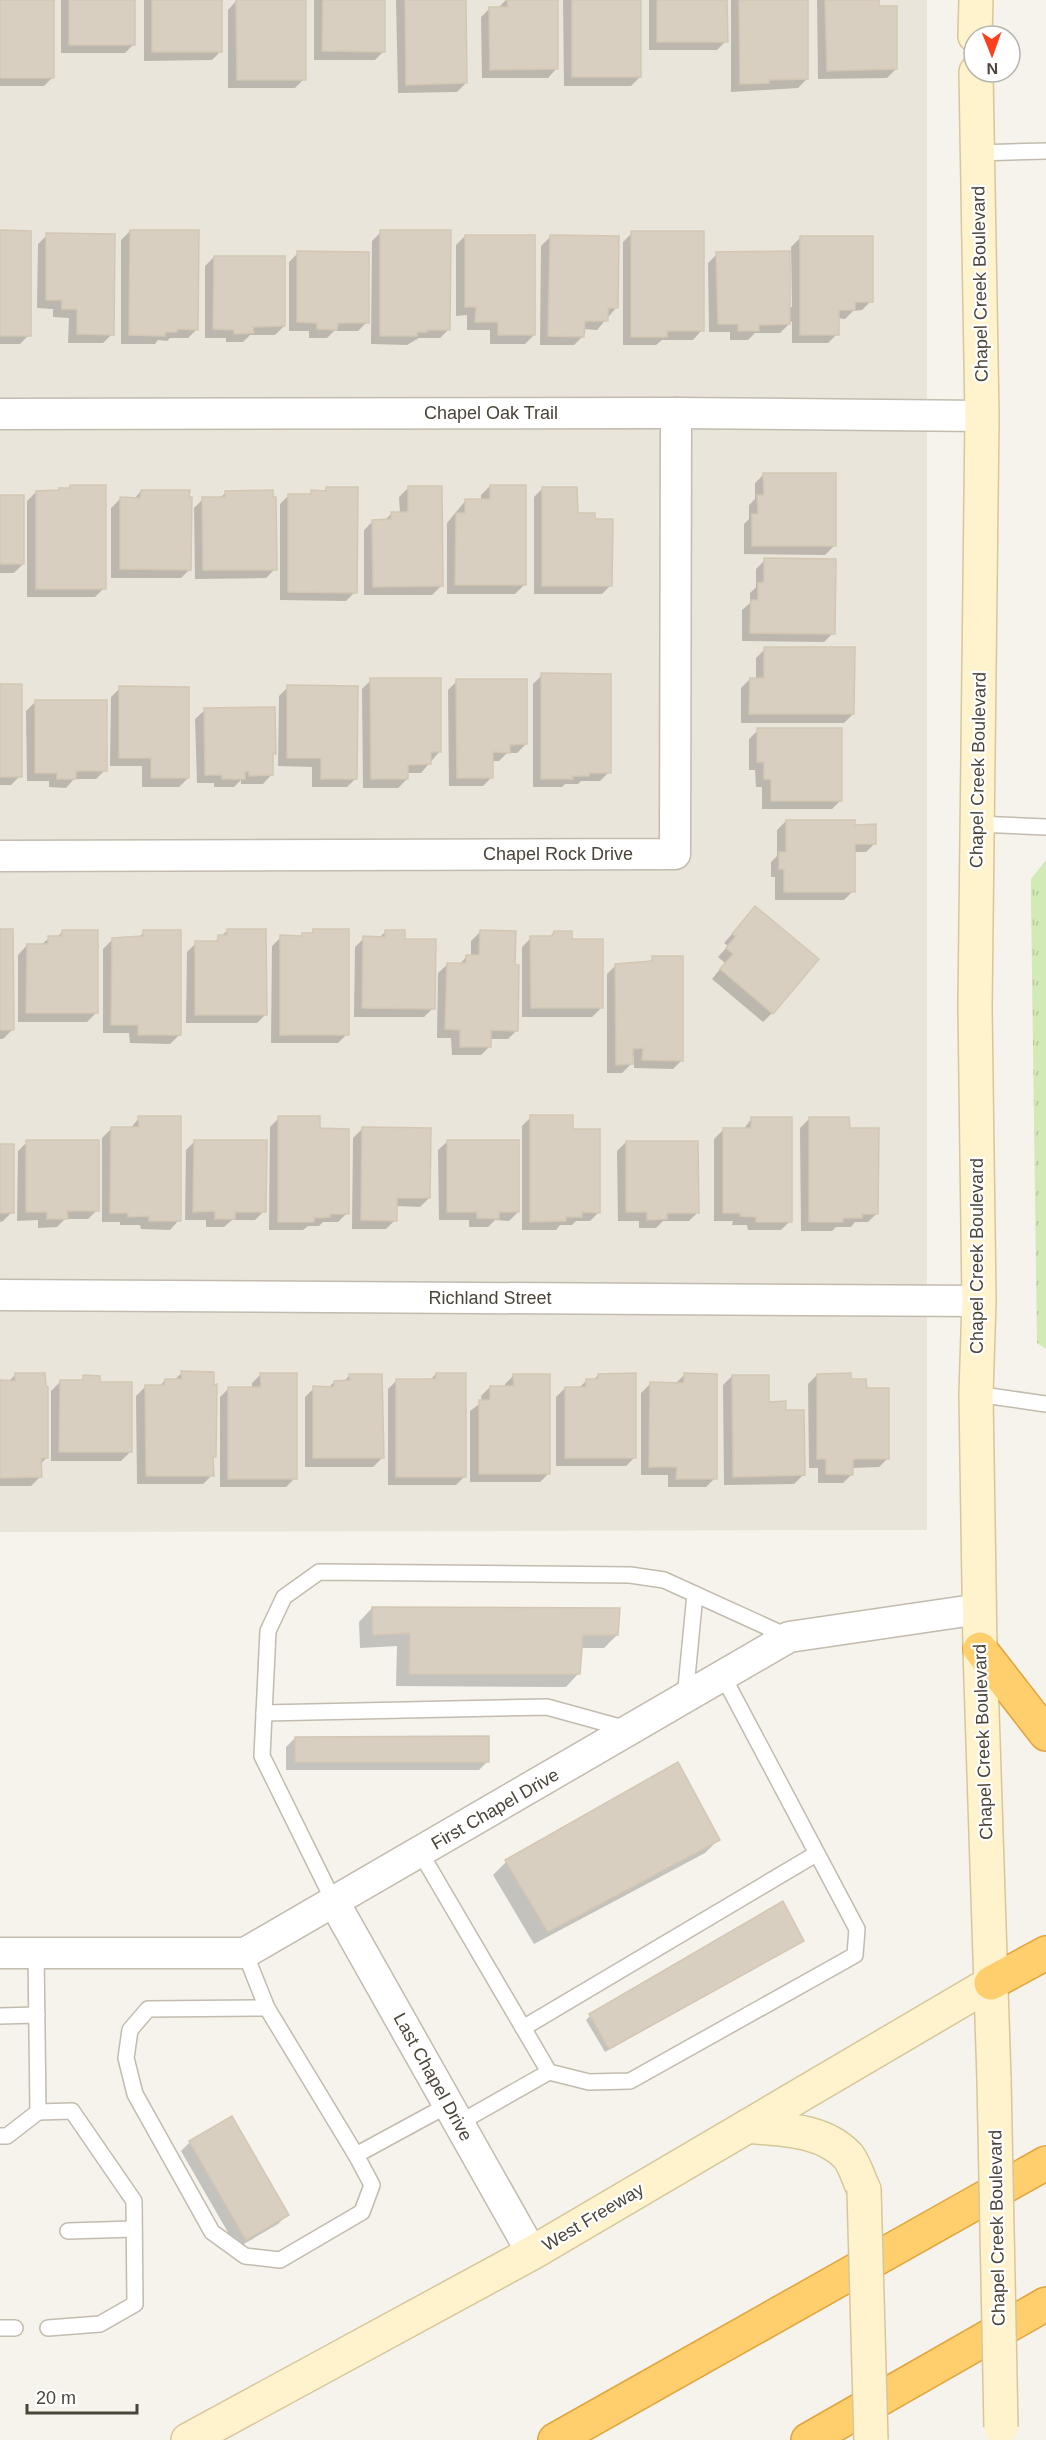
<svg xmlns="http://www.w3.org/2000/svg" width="1046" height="2440" viewBox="0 0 1046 2440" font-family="Arial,sans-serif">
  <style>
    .residential { fill: #eae5da }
    .grass { fill: url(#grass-tufts) }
    .shadow { fill: #0003 }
    .building { fill: #d8cfc1; stroke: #d3c7b4; stroke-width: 1.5 }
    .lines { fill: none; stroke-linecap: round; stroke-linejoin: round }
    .lane-casing { stroke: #c2bbae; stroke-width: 18 }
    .street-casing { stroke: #c2bbae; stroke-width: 33 }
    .secondary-casing { stroke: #d6c79b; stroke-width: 36 }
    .highway-casing { stroke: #e0a43c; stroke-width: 36 }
    .lane { stroke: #fff; stroke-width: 15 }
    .street { stroke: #fff; stroke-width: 30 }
    .secondary { stroke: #fff3cd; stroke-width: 33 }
    .highway { stroke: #ffcf6e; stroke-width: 33 }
    .secondary-bridge-casing { stroke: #d6c79b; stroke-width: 36; stroke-linecap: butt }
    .secondary-bridge { stroke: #fff3cd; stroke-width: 33 }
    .labels { text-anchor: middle; stroke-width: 4.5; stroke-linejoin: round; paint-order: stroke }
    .street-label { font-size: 18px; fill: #4b4439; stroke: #fff }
  </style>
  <defs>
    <pattern id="grass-tufts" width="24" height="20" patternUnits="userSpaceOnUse" patternTransform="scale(1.5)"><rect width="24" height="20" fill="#d2eab5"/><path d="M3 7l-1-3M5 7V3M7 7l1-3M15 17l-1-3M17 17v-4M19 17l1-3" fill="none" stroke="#b6ca9c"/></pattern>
  </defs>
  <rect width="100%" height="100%" fill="#f6f3ec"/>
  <polygon class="residential" points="0,0 927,0 927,1530 0,1532"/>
  <polygon class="grass" points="1046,860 1046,1349 1037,1343 1031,901 1031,879"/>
  <g class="shadow">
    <polygon points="0,0 42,0 53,77 44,86 0,86"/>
    <polygon points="61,0 134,0 134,44 125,53 61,53"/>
    <polygon points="144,0 221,0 221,51 212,60 144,61"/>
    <polygon points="237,0 304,0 304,79 295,88 228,88 228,10"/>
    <polygon points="314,0 384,0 384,51 375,60 314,60"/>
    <polygon points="396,0 464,0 466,83 457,92 398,93"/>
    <polygon points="506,0 556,0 557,68 548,78 482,78 481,17 490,8 499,7"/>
    <polygon points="563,0 639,0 640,77 631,86 564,86"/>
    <polygon points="649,0 726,0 726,41 717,50 649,50"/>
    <polygon points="731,0 806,0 807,79 798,88 731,92"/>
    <polygon points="817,0 877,0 896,69 887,78 818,79"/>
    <polygon points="130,231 197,329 188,338 170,338 167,341 158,340 155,344 121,344 121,240"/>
    <polygon points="0,232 29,335 20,344 0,344"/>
    <polygon points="381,232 449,329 440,338 419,338 407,345 371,344 372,241"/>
    <polygon points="632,233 702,330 693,340 662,340 656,345 623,345 623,242"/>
    <polygon points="47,235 112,334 103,343 68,343 69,318 53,317 53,309 37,308 38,244"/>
    <polygon points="465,236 534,335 525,344 490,344 490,330 467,330 467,315 456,316 456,245"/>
    <polygon points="550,237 616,308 597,330 583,329 583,336 574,345 540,345 541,246"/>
    <polygon points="800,238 871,301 862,310 853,311 845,319 837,318 837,334 828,343 792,343 792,321 780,333 755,333 748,340 730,340 730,332 709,332 708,263 717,254 789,307 792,307 791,247"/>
    <polygon points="298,253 367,322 358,331 334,331 327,338 309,338 309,331 289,331 289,262"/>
    <polygon points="214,257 284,326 275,335 250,335 243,342 226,342 226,338 205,338 205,266"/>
    <polygon points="764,474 834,546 825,555 744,554 744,524 749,519 749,505 755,499 755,483"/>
    <polygon points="71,486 104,588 95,597 27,597 27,501 36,492 68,489"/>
    <polygon points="490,486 524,585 515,594 447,594 447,523 466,500 481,500 481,495"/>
    <polygon points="408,488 441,586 432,595 364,595 364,530 373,521 384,521 391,514 400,513 399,497"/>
    <polygon points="543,488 611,585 602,594 534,594 534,497"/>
    <polygon points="326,489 355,592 346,601 280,600 280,504 289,495 308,495 311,492 323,492"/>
    <polygon points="141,491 190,569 181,578 111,578 111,508 120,499 134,499"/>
    <polygon points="226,492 275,569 266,578 195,579 194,508 203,499 220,498"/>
    <polygon points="0,496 23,564 14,573 0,573"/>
    <polygon points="765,560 833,633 824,642 742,641 742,610 750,603 750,593 756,587 756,569"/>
    <polygon points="765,649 853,714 844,723 741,723 741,688 750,679 756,679 756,658"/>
    <polygon points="542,675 609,772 600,781 581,781 578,784 565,784 562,787 533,787 533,684"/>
    <polygon points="371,680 440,751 421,773 407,773 407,779 398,788 363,788 362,689"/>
    <polygon points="457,681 526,744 517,753 507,753 499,761 491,761 492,777 483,786 449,786 448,690"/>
    <polygon points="0,686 20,776 11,785 0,785"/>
    <polygon points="288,687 356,778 347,787 312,787 312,767 278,766 279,696"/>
    <polygon points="120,688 188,778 179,787 142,787 142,766 110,766 111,697"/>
    <polygon points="35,702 105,770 96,779 74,779 66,788 49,787 49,781 27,781 26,711"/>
    <polygon points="205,710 274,753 271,756 272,774 263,784 241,784 241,780 234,787 214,787 214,783 197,783 195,719"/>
    <polygon points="758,730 841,800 832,809 762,809 762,787 756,787 755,770 749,770 749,739"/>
    <polygon points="786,821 854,826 875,843 866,852 854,852 853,891 844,900 775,900 775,877 771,877 771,862 777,856 777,830"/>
    <polygon points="755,908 772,1013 763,1022 712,979 725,963 718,957 728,946 724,943"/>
    <polygon points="0,930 12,1030 3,1039 0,1039"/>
    <polygon points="228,930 266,943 266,1014 257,1023 186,1023 187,952 196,943 213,943"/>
    <polygon points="314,930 347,1034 338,1043 271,1043 272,946 281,937 300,937 310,934"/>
    <polygon points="63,931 96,1013 87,1022 18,1022 18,955 27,945 41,945 49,938 56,938"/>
    <polygon points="386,931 403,941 433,1008 424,1017 354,1017 355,947 364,938 379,938"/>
    <polygon points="144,932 179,1035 170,1044 130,1043 129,1033 103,1033 103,949 112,940 138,938"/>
    <polygon points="480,932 514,966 517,1030 508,1039 489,1039 490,1046 481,1055 452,1055 451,1038 437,1038 438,973 448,964 459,965 466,957 471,957 471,941"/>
    <polygon points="554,932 601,1008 592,1017 522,1017 522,947 531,938 549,938"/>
    <polygon points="653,958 682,1060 673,1069 634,1068 634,1057 631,1057 631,1064 622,1073 607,1073 607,974 616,965 648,963"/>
    <polygon points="531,1117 572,1130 599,1212 590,1221 576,1221 572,1225 560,1225 556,1230 522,1230 522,1126"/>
    <polygon points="139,1118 179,1220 170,1230 141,1229 140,1225 120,1225 120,1222 102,1222 102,1138 111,1129 130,1129"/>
    <polygon points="279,1118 318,1130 347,1213 338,1222 323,1222 319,1226 308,1226 303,1230 269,1230 270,1127"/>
    <polygon points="752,1118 790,1221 781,1230 748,1230 747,1225 732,1225 733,1221 714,1221 714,1139 723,1130 743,1130"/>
    <polygon points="809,1119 848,1130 877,1213 868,1222 855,1222 851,1227 836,1227 832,1231 801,1231 800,1128"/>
    <polygon points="362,1129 429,1198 420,1207 396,1206 395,1220 386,1229 352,1229 353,1138"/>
    <polygon points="195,1141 264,1211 255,1220 232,1220 224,1227 206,1227 206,1220 185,1220 186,1150"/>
    <polygon points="448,1141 518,1212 509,1221 495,1220 488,1227 469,1227 469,1220 439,1220 438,1150"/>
    <polygon points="27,1142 97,1210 88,1219 65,1219 57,1227 38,1228 38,1220 17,1221 18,1151"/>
    <polygon points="626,1142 698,1212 689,1221 663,1221 656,1228 639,1228 639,1221 618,1221 617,1151"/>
    <polygon points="0,1145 12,1212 3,1221 0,1222"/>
    <polygon points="182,1373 215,1456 212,1459 212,1475 203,1484 137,1484 136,1396 145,1387 159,1387 165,1380 174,1380"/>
    <polygon points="261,1374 295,1478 286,1487 220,1487 220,1397 229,1388 252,1388 252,1383"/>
    <polygon points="436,1374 465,1476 456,1485 388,1485 388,1389 397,1380 430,1380"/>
    <polygon points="15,1375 47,1457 40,1465 40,1477 31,1486 0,1486 0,1382 8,1382"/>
    <polygon points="350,1375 382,1458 373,1467 305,1467 305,1397 314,1388 328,1388 334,1382 343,1382"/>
    <polygon points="514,1375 549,1473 540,1482 470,1482 470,1411 482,1402 481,1396 490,1387 505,1387 505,1384"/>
    <polygon points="598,1375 635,1457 626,1466 556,1466 556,1397 565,1388 579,1388 586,1381 593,1381"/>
    <polygon points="684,1375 715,1478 706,1487 668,1487 668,1475 641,1475 641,1393 650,1384 675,1384"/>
    <polygon points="817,1375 849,1380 865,1390 888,1458 879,1467 851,1468 852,1474 843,1483 818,1483 818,1468 809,1468 808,1384"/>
    <polygon points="732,1376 767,1403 785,1411 803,1475 794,1484 724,1485 723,1385"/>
    <polygon points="84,1377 98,1384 130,1452 121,1461 51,1461 51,1391 60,1382 79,1382"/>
    <polygon points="372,1608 617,1635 604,1648 581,1648 579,1673 566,1687 396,1686 397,1646 360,1648 359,1622"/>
    <polygon points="295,1738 488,1761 479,1770 286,1770 286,1747"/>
    <polygon points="719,1839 705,1853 534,1944 493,1875 506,1862"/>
    <polygon points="798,1944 605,2052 586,2020 590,2016"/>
    <polygon points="190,2142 287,2215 278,2224 237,2248 181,2151"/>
  </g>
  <g class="building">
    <rect x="0" y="0" width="54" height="78"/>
    <rect x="69" y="0" width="66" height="45"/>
    <rect x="152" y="0" width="70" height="52"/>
    <polygon points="236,0 306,0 306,80 237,80"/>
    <polygon points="323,0 385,0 385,52 322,51"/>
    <polygon points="405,0 466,0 467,83 406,85"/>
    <polygon points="507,0 558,0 558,69 490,70 489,7 508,7"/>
    <rect x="572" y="0" width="69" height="77"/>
    <polygon points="657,0 727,0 728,42 657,42"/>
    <polygon points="739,0 808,0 808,79 769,80 769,83 740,84"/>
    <polygon points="825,0 879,0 879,6 897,6 897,69 827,71"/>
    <polygon points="0,230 31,231 31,336 0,336"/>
    <polygon points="130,230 199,230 198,330 177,329 177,332 165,332 165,336 129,335"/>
    <polygon points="380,230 451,230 450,330 427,330 427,332 417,332 417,336 380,336"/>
    <polygon points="631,231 704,231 704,331 667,331 667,337 631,337"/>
    <polygon points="46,233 115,234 114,335 77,334 77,309 62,309 62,300 46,300"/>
    <polygon points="465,235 535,235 535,335 498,335 498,322 475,322 476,307 465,307"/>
    <polygon points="550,235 619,236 618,308 608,308 608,321 585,321 584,337 548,336"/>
    <polygon points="800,236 873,236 873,302 855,302 855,310 839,310 839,335 800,335"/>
    <polygon points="297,251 369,252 369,323 338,323 337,330 317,329 317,323 297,322"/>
    <polygon points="790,251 790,324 759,325 759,331 738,331 738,324 718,324 716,252"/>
    <polygon points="214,256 285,256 285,326 253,327 254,333 234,334 234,330 213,329"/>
    <polygon points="763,473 836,473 836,546 752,546 752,514 758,514 757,495 764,495"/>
    <polygon points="70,485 106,485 106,589 36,589 36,491 59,490 59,488 70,488"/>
    <polygon points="490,485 526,485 526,585 455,585 456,513 465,513 465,499 490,499"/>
    <polygon points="408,486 442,486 443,586 373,587 372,520 391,519 391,512 408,512"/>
    <polygon points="326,487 358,487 357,593 288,592 288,494 311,494 311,490 326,491"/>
    <polygon points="542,487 577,487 578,513 595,513 595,519 613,519 612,586 542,586"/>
    <polygon points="141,490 190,490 189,497 192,497 191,570 120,569 120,497 140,498"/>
    <polygon points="273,490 273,497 276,497 277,570 203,570 202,497 225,497 225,491"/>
    <rect x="0" y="495" width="24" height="69"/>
    <polygon points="764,558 836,559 835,634 750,633 751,600 758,600 758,583 764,582"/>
    <polygon points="764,647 855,647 854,714 749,714 750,678 764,678"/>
    <polygon points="541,673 611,674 611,773 589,773 589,776 572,776 573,779 541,779"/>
    <polygon points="370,678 441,678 441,752 431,752 431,764 408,765 408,779 371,779"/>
    <polygon points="456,679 527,679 527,744 510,745 510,753 493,752 493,778 457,778"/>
    <rect x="0" y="684" width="22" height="93"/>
    <polygon points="287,685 358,686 357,779 321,779 321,758 287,758"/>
    <polygon points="119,686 189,687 189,778 151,778 151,758 119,758"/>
    <polygon points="35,700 107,700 107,771 76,771 76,779 57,779 57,773 35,773"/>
    <polygon points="275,707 276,754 273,753 273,775 249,776 249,772 245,771 245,779 222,779 222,775 205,775 204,708"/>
    <polygon points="757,728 842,728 842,801 771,801 771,779 764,779 764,762 757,762"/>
    <polygon points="786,820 855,820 855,825 876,824 876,844 855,844 855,892 784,892 784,869 779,869 779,852 786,852"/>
    <polygon points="755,906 819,959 773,1014 720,969 733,954 726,948 736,936 732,934"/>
    <polygon points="0,929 13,929 14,1030 0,1030"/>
    <polygon points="227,929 266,929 267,1015 195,1015 195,941 218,941 218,935 227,935"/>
    <polygon points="313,929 349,929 349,1035 280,1035 280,935 302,936 302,933 313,933"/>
    <polygon points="62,930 98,930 98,1013 26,1013 27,944 48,944 48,936 62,936"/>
    <polygon points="143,930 181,930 181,1035 138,1035 138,1025 111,1025 112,938 143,936"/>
    <polygon points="385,930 405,930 405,939 436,939 435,1009 362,1008 363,936 385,937"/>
    <polygon points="480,930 516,931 515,965 519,965 518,1031 491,1030 491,1047 460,1047 460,1030 445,1029 447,963 466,963 466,955 479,955"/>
    <polygon points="554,931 572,931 572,939 603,939 603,1008 531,1008 530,936 553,936"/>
    <polygon points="652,956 683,956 683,1061 642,1060 643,1048 633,1049 633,1064 616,1065 615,964 652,961"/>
    <polygon points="530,1115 573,1115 573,1129 600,1129 600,1213 582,1212 582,1217 566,1217 566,1221 530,1222"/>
    <polygon points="138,1116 181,1116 181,1221 149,1221 149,1216 128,1217 128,1213 110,1213 111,1127 139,1127"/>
    <polygon points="278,1116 320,1116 320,1128 349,1129 349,1214 330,1214 330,1217 314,1218 314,1222 278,1222"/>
    <polygon points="751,1117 792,1117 792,1222 756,1222 756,1217 740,1216 741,1213 723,1213 723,1128 751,1128"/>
    <polygon points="809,1117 849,1117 850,1128 879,1128 878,1214 862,1214 862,1218 843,1218 843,1222 809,1222"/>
    <polygon points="362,1127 431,1128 430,1198 397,1198 397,1221 361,1220"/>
    <polygon points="26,1140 99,1140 99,1211 67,1211 68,1219 47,1219 47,1212 26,1212"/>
    <polygon points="194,1140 267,1140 266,1212 235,1212 235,1219 215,1219 215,1211 193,1212"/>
    <polygon points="447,1140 519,1140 519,1212 499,1212 499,1219 477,1218 477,1212 447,1212"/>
    <polygon points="626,1141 698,1141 699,1213 667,1213 667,1219 647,1220 647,1212 626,1212"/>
    <rect x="0" y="1144" width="14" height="69"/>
    <polygon points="181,1371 214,1372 214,1385 217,1384 216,1457 213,1457 214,1476 146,1476 145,1385 164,1385 165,1379 182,1379"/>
    <polygon points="15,1373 45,1373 46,1386 48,1387 48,1458 41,1458 42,1477 0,1478 0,1380 15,1381"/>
    <polygon points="260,1373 297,1373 297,1479 228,1479 228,1387 261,1387"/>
    <polygon points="436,1373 466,1373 466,1477 396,1477 396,1379 436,1379"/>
    <polygon points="636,1373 636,1458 565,1458 565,1387 586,1387 586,1379 598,1379 598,1374"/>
    <polygon points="684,1373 717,1374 717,1479 676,1479 677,1467 649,1467 650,1382 684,1383"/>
    <polygon points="851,1373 851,1379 866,1379 867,1388 889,1388 889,1459 853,1459 853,1475 826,1474 826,1459 817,1459 817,1374"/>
    <polygon points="349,1374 382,1374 384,1458 313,1458 313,1386 334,1387 334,1381 350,1380"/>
    <polygon points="513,1374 550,1374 550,1474 479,1474 479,1400 490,1400 490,1386 514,1386"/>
    <polygon points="83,1375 100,1376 100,1382 132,1382 132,1452 59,1452 60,1380 83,1380"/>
    <polygon points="732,1375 769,1375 769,1402 786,1401 786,1410 804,1410 805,1475 733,1477"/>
    <polygon points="372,1607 620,1608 618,1635 583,1635 580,1674 409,1674 410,1633 373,1635"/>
    <polygon points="489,1736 489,1762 295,1762 295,1737"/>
    <polygon points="678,1762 720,1840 548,1932 505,1860"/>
    <polygon points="783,1901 804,1941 609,2049 589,2014"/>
    <polygon points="232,2116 289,2215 246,2240 189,2141"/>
  </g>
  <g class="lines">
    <defs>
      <g id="lane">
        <polyline points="977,153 1046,151"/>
        <polyline points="977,824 1046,827"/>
        <polyline points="976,1394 1046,1404"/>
        <polyline points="685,1698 695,1594"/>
        <polyline points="264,1713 547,1707 627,1729"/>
        <polyline points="420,1852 549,2072 459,2123"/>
        <polyline points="334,1902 262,1756 268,1631 284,1597 319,1572 630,1575 664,1580 789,1637"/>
        <polyline points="245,1953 267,2008 356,2155 448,2105"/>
        <polyline points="267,2008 148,2009 130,2030 126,2058 135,2094 212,2232 245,2256 280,2260 362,2212 372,2185 356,2155"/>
        <polyline points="0,2016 37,2015"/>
        <polyline points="523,2028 816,1854"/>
        <polyline points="549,2072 589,2082 630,2081 855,1955 857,1929 723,1676"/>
        <polyline points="38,2112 72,2111 134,2201 135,2304 100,2324 48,2328"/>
        <polyline points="0,2136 7,2136 38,2112 36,1953"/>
        <polyline points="68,2231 134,2229"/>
        <polyline points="0,2328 15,2328"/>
      </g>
      <g id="street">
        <polyline points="0,414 676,413 982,416"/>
        <polyline points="0,856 675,854 676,413"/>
        <polyline points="0,1295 979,1301"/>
        <polyline points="334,1902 532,2253"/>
        <polyline points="0,1953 245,1953 789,1637 980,1609"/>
      </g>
      <g id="secondary">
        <polyline points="975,36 976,0"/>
        <polyline points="976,72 982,416 975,1007 979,1301 976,1394 980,1649 994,2080"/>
        <path d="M748,2126C783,2130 823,2129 848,2156C855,2165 859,2180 864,2190"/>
        <polyline points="188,2440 532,2253 991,1983"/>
      </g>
      <g id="highway">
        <polyline points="980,1649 1046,1734"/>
        <polyline points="991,1983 1046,1953"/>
        <polyline points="555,2440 1046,2163"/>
        <polyline points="808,2440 1046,2304"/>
      </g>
    </defs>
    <use href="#lane" class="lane-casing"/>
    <use href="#street" class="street-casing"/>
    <use href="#secondary" class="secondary-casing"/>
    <use href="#highway" class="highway-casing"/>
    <use href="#lane" class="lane"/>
    <use href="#street" class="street"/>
    <use href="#secondary" class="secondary"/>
    <use href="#highway" class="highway"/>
    <defs>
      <g id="secondary-bridge">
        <polyline points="994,2080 1001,2427"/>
        <polyline points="864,2190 871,2440"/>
      </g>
    </defs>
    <use href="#secondary-bridge" class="secondary-bridge-casing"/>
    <use href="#secondary-bridge" class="secondary-bridge"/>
  </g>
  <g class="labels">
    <g class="street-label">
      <text transform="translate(980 284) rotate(-91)" y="6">Chapel Creek Boulevard</text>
      <text x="491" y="419">Chapel Oak Trail</text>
      <text transform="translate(978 770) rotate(-89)" y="6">Chapel Creek Boulevard</text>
      <text x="558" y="860">Chapel Rock Drive</text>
      <text transform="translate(977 1256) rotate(-90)" y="6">Chapel Creek Boulevard</text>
      <text x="490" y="1304">Richland Street</text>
      <text transform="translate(983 1742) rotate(-92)" y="6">Chapel Creek Boulevard</text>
      <text transform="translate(495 1809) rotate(-30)" y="6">First Chapel Drive</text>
      <text transform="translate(433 2077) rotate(61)" y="6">Last Chapel Drive</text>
      <text transform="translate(593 2217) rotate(-31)" y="6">West Freeway</text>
      <text transform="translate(997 2228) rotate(-91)" y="6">Chapel Creek Boulevard</text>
    </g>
  </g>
  <g transform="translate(992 54) rotate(179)"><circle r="28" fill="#ffffff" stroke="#b7b4b0" stroke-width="1.5"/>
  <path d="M0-4.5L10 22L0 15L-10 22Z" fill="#fc3f1d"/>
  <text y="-9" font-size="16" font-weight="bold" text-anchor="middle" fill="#4b4439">N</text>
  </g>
  <path d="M27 2404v9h110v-9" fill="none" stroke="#4b4439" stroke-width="3"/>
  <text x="36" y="2404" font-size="18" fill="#4b4439" stroke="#ffffff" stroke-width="4.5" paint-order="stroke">20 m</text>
</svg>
